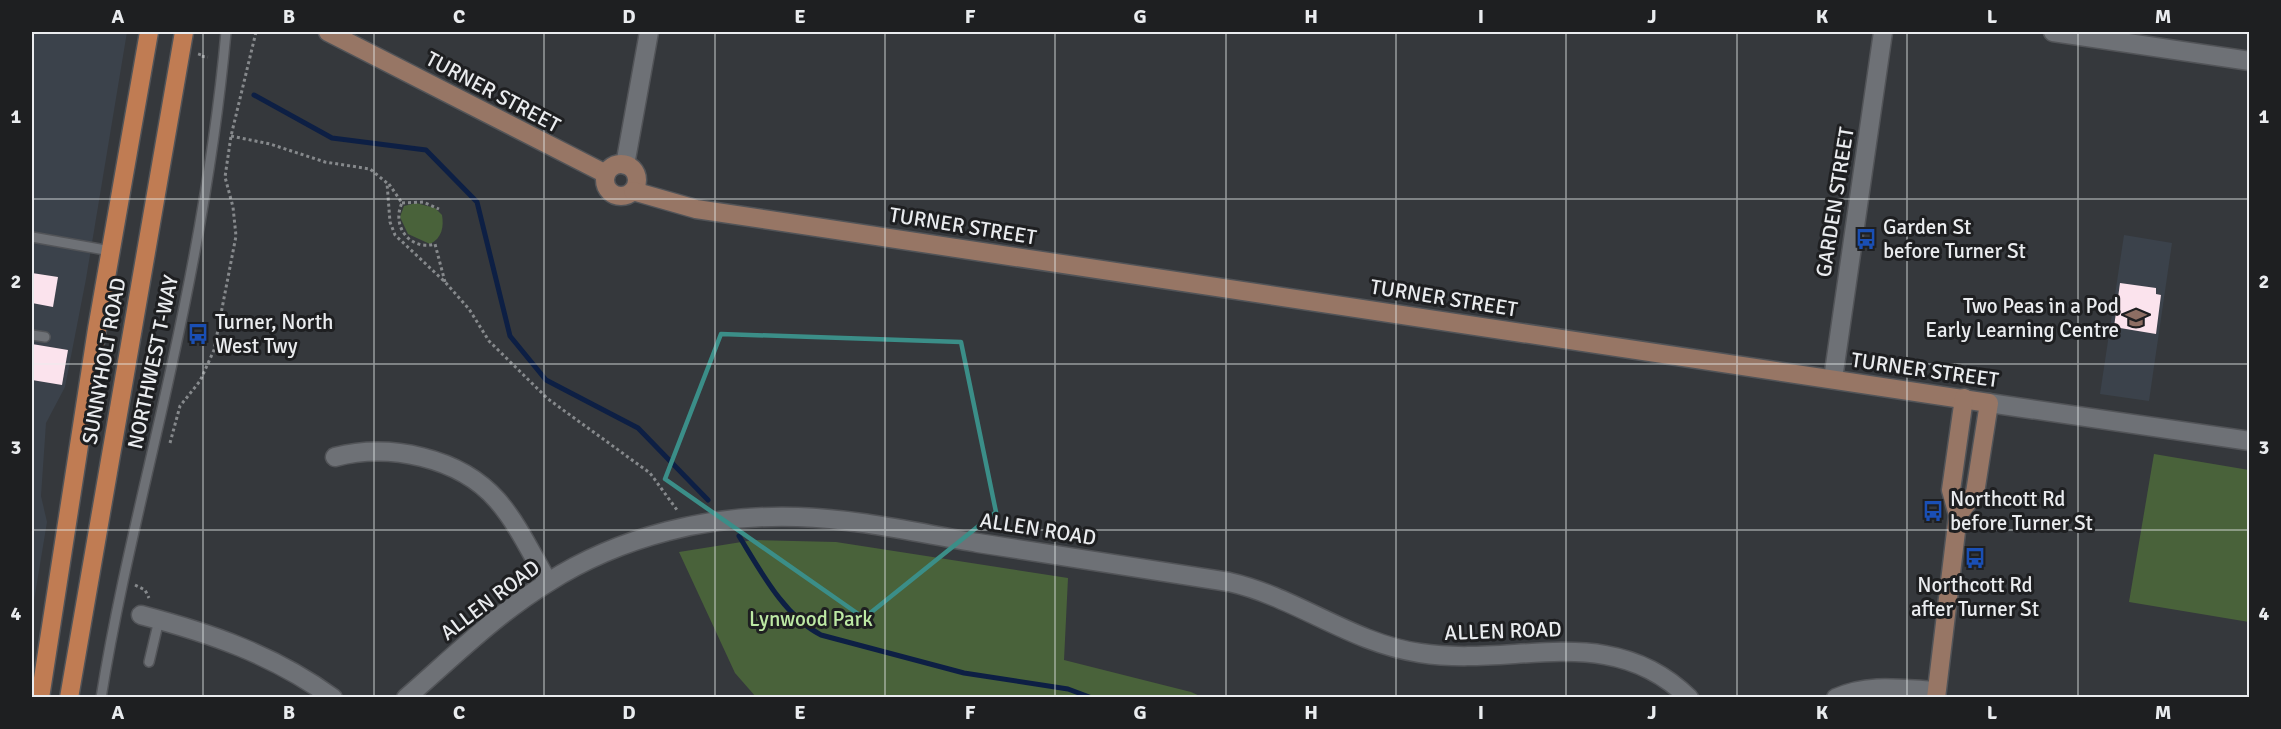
<svg xmlns="http://www.w3.org/2000/svg" width="2281" height="729" viewBox="0 0 2281 729" font-family="Signika,sans-serif">
  <style>
    .built { fill: #3b424b }
    .green { fill: #49623a }
    .lines { fill: none; stroke-linecap: round; stroke-linejoin: round }
    .stream { stroke: #0d1f44; stroke-width: 5 }
    .building { fill: #fbe3ed }
    .lane-casing { stroke: #525458; stroke-width: 12 }
    .street-casing { stroke: #525458; stroke-width: 21 }
    .secondary-casing { stroke: #525458; stroke-width: 21 }
    .primary-casing { stroke: #525458; stroke-width: 21 }
    .path { stroke: #86898c; stroke-width: 3; stroke-dasharray: 3 3; stroke-linecap: butt }
    .lane { stroke: #6e7176; stroke-width: 9 }
    .street { stroke: #6e7176; stroke-width: 18 }
    .secondary { stroke: #977665; stroke-width: 18 }
    .primary { stroke: #c07c53; stroke-width: 18 }
    .marked { fill: none; stroke: #3b8e88; stroke-width: 4.5; stroke-linejoin: round }
    .grid { fill: none; stroke: #eaecef; stroke-width: 1.5; stroke-opacity: 0.55 }
    .labels { text-anchor: middle; stroke-width: 6; stroke-linejoin: round; paint-order: stroke }
    .street-label { font-size: 21px; fill: #eaecef; stroke: #1e1f21 }
    .poi-label { font-size: 21px; fill: #eaecef; stroke: #1e1f21; text-anchor: start }
    .park-label { font-size: 21px; fill: #bde9a4; stroke: #1e1f21 }
    .neatline { fill: none; stroke: #eaecef; stroke-width: 2 }
    .grid-label { font-size: 20px; text-anchor: middle; font-weight: bold; fill: #eaecef }
  </style>
  <rect width="100%" height="100%" fill="#35383c"/>
  <g class="built">
    <polygon points="32,32 127,32 86,279 65,387 46,423 41,496 47,522 32,613"/>
    <polygon points="2124,235 2172,243 2149,401 2100,394"/>
  </g>
  <g class="green">
    <path d="M416,203L435,208L442,215C444,227 442,238 430,244L408,234L400,217L404,206Z"/>
    <polygon points="2154,454 2249,470 2249,622 2129,602"/>
    <polygon points="754,540 836,542 1068,578 1064,660 1191,692 1202,697 756,697 735,673 679,552"/>
  </g>
  <g class="lines">
    <g class="stream">
      <polyline points="254,95 332,138 426,150 477,202 510,336 546,380 638,428 708,500"/>
      <path d="M739,536C760,570 784,616 821,635L964,673L1068,689L1092,698"/>
    </g>
  </g>
  <g class="building">
    <polygon points="32,273 58,277 53,307 32,303"/>
    <polygon points="2120,283 2156,288 2156,294 2161,295 2156,334 2114,327"/>
    <polygon points="32,344 68,350 62,385 32,380"/>
  </g>
  <g class="lines">
    <defs>
      <g id="lane">
        <polyline points="32,237 111,251"/>
        <polyline points="32,335 45,337"/>
        <polyline points="149,662 159,620"/>
        <path d="M101,698C119,585 148,475 172,364C196,255 216,143 226,32"/>
      </g>
      <g id="street">
        <polyline points="2053,32 2250,61"/>
        <polyline points="625,165 649,32"/>
        <polyline points="1833,379 1883,32"/>
        <polyline points="1989,403 2250,441"/>
        <path d="M335,457C389,443 459,457 497,500C518,524 532,555 548,582"/>
        <path d="M141,615C210,633 274,655 333,698"/>
        <path d="M406,698C452,658 495,615 547,583C620,536 711,514 798,517C858,519 918,533 978,543C1061,556 1145,569 1229,582C1296,597 1351,643 1420,653C1515,668 1610,620 1689,698"/>
        <path d="M1836,698C1868,683 1902,689 1936,691"/>
      </g>
      <g id="secondary">
        <polyline points="328,32 606,174"/>
        <circle cx="621" cy="180" r="16"/>
        <polyline points="633,191 696,209 1989,403 1975,493 1958,515"/>
        <polyline points="1936,698 1958,515 1951,490 1964,398"/>
      </g>
      <g id="primary">
        <polyline points="40,698 97,329 149,32"/>
        <polyline points="69,698 184,32"/>
      </g>
    </defs>
    <use href="#lane" class="lane-casing"/>
    <use href="#street" class="street-casing"/>
    <use href="#secondary" class="secondary-casing"/>
    <use href="#primary" class="primary-casing"/>
    <g class="path">
      <polyline points="200,53 199,56 208,57"/>
      <polyline points="231,136 270,144 325,162 370,169 387,183 390,222 395,235 445,282 469,309 489,341 548,399 650,473 677,510"/>
      <path d="M389,184L402,203C391,226 410,251 435,244L445,282"/>
      <polyline points="402,203 423,202 439,209"/>
      <polyline points="170,443 180,406 200,381 214,350 236,236 233,207 225,177 231,136 256,32"/>
      <polyline points="135,585 145,590 149,598"/>
    </g>
    <use href="#lane" class="lane"/>
    <use href="#street" class="street"/>
    <use href="#secondary" class="secondary"/>
    <use href="#primary" class="primary"/>
  </g>
  <path class="marked" d="M721,334L961,342L996,512L864,618L665,479Z"/>
  <path class="grid" d="M203,32V698M374,32V698M544,32V698M715,32V698M885,32V698M1055,32V698M1226,32V698M1396,32V698M1566,32V698M1737,32V698M1907,32V698M2078,32V698M32,199H2250M32,364H2250M32,530H2250"/>
  <defs>
    <symbol id="bus-bare" viewBox="-9 -9 18 18"><path d="M-5-6H5V4H4V6H2V4H-2V6H-4V4H-5ZM-3.5-4V0h7V-4ZM-3.5 1.2v1.5H-2V1.2ZM2 1.2v1.5H3.5V1.2Z" fill="#1a4fb4" stroke="#1e1f21" stroke-width="2.5" paint-order="stroke"/></symbol>
    <symbol id="school-bare" viewBox="-9 -9 18 18"><path d="M0-5L7-2L0 1L-7-2ZM-4 1L0 2.5L4 1V4Q0 6-4 4Z" fill="#8d6e63" stroke="#1e1f21" stroke-width="2.5" paint-order="stroke"/></symbol>
  </defs>
  <g fill-rule="evenodd">
    <use href="#bus-bare" x="1851" y="224" width="30" height="30"/>
    <use href="#school-bare" x="2121" y="303" width="30" height="30"/>
    <use href="#bus-bare" x="183" y="319" width="30" height="30"/>
    <use href="#bus-bare" x="1918" y="496" width="30" height="30"/>
    <use href="#bus-bare" x="1960" y="543" width="30" height="30"/>
  </g>
  <g class="labels">
    <g class="street-label">
      <text transform="translate(493 92) rotate(28)" y="7">TURNER STREET</text>
      <text transform="translate(1835 202) rotate(-81)" y="7">GARDEN STREET</text>
      <text transform="translate(963 226) rotate(9)" y="7">TURNER STREET</text>
      <text transform="translate(1444 298) rotate(9)" y="7">TURNER STREET</text>
      <text transform="translate(104 361) rotate(-80)" y="7">SUNNYHOLT ROAD</text>
      <text transform="translate(153 362) rotate(-78)" y="7">NORTHWEST T-WAY</text>
      <text transform="translate(1925 370) rotate(8)" y="7">TURNER STREET</text>
      <text transform="translate(1038 529) rotate(9)" y="7">ALLEN ROAD</text>
      <text transform="translate(490 600) rotate(-37)" y="7">ALLEN ROAD</text>
      <text transform="translate(1503 631) rotate(-2)" y="7">ALLEN ROAD</text>
    </g>
    <g class="poi-label">
      <text x="1883" y="234">Garden St<tspan x="1883" dy="24">before Turner St</tspan></text>
      <text x="2119" y="313" text-anchor="end">Two Peas in a Pod<tspan x="2119" dy="24">Early Learning Centre</tspan></text>
      <text x="215" y="329">Turner, North<tspan x="215" dy="24">West Twy</tspan></text>
      <text x="1950" y="506">Northcott Rd<tspan x="1950" dy="24">before Turner St</tspan></text>
      <text x="1975" y="592" text-anchor="middle">Northcott Rd<tspan x="1975" dy="24">after Turner St</tspan></text>
    </g>
    <g class="park-label">
      <text x="811" y="626">Lynwood Park</text>
    </g>
  </g>
  <rect width="2281" height="729" fill="none" stroke="#1e1f21" stroke-width="66"/>
  <rect x="33" y="33" width="2215" height="663" class="neatline"/>
  <g class="grid-label">
    <text x="118" y="23">A</text>
    <text x="289" y="23">B</text>
    <text x="459" y="23">C</text>
    <text x="629" y="23">D</text>
    <text x="800" y="23">E</text>
    <text x="970" y="23">F</text>
    <text x="1140" y="23">G</text>
    <text x="1311" y="23">H</text>
    <text x="1481" y="23">I</text>
    <text x="1652" y="23">J</text>
    <text x="1822" y="23">K</text>
    <text x="1992" y="23">L</text>
    <text x="2163" y="23">M</text>
    <text x="16" y="123">1</text>
    <text x="2264" y="123">1</text>
    <text x="16" y="288">2</text>
    <text x="2264" y="288">2</text>
    <text x="16" y="454">3</text>
    <text x="2264" y="454">3</text>
    <text x="16" y="620">4</text>
    <text x="2264" y="620">4</text>
    <text x="118" y="719">A</text>
    <text x="289" y="719">B</text>
    <text x="459" y="719">C</text>
    <text x="629" y="719">D</text>
    <text x="800" y="719">E</text>
    <text x="970" y="719">F</text>
    <text x="1140" y="719">G</text>
    <text x="1311" y="719">H</text>
    <text x="1481" y="719">I</text>
    <text x="1652" y="719">J</text>
    <text x="1822" y="719">K</text>
    <text x="1992" y="719">L</text>
    <text x="2163" y="719">M</text>
  </g>
</svg>
